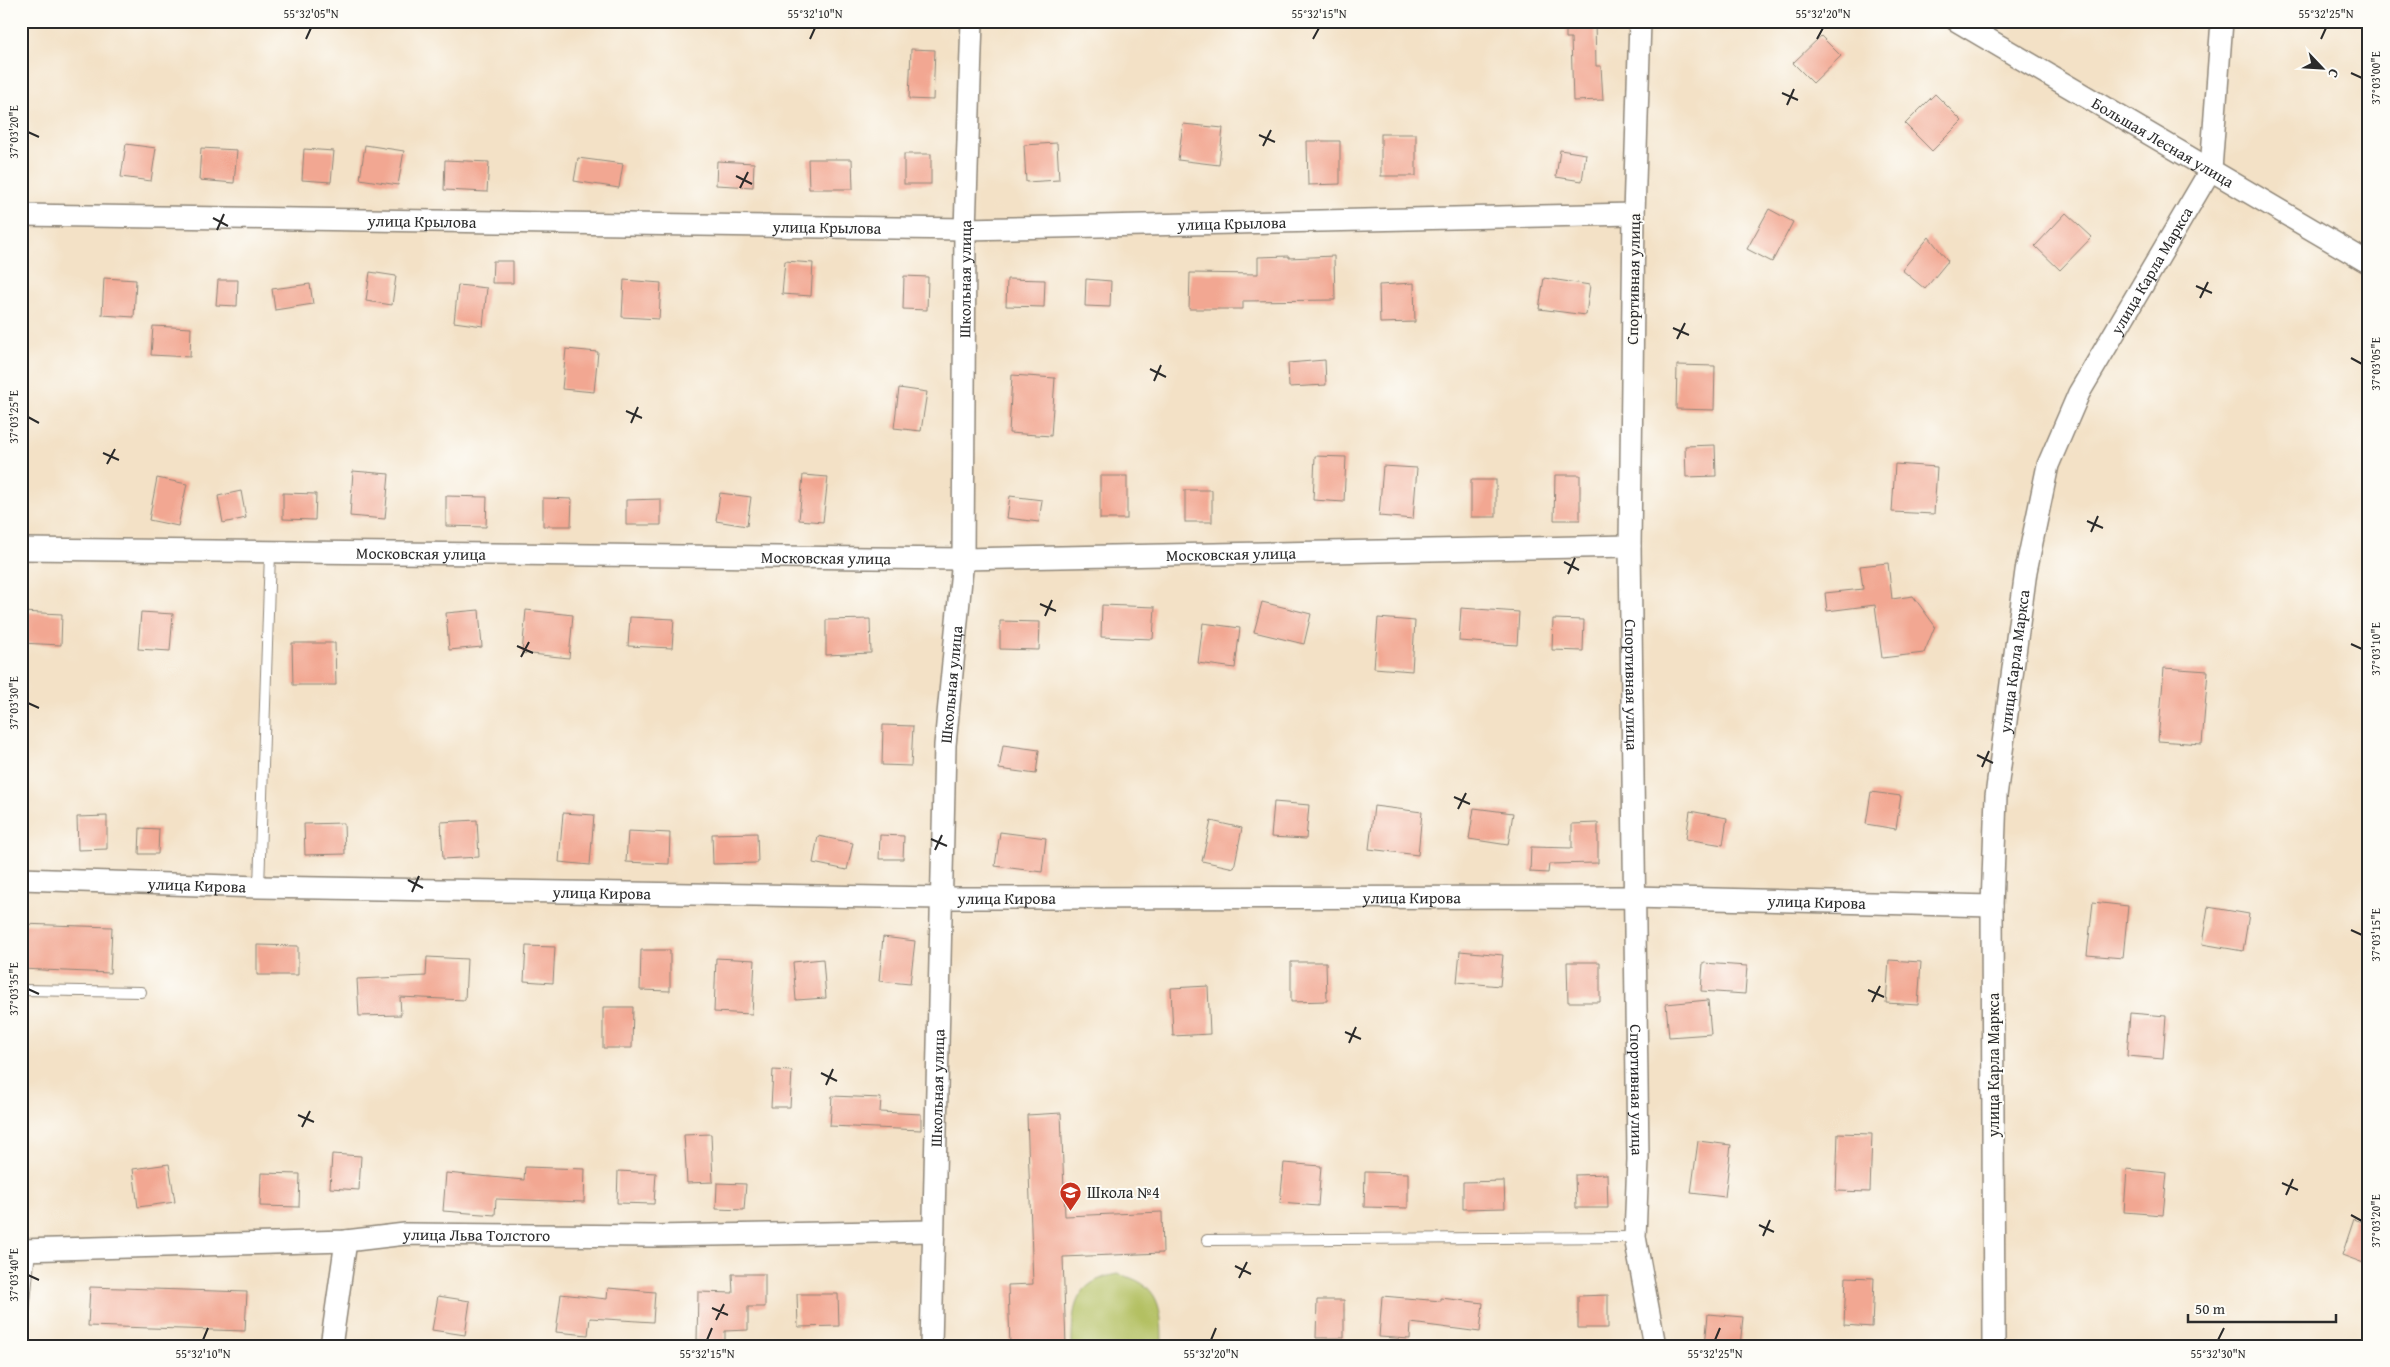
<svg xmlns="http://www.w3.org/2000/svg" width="2390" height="1367" viewBox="0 0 2390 1367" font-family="'Gentium Book Plus',serif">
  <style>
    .green { fill: #b3c062; stroke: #6f7646 }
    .building { fill: #f2a792 }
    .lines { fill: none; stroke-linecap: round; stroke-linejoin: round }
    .service-casing { stroke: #8f8678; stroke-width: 12 }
    .minor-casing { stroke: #8f8678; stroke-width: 24 }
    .service { stroke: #fff; stroke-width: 10 }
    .minor { stroke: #fff; stroke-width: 21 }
    .ticks { fill: none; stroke: #2b2b2b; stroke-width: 2 }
    .labels { text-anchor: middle; stroke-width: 4; stroke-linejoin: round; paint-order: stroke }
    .street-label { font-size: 16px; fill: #2b2b2b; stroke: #fdfcf7 }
    .poi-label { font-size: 16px; fill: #2b2b2b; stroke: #fdfcf7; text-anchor: start }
    .neatline { fill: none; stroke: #2b2b2b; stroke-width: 2 }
    .ticks-label { font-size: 12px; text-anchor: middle; fill: #2b2b2b }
  </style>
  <rect width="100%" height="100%" fill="#fdfcf7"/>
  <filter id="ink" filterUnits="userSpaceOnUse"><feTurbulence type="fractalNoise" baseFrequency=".02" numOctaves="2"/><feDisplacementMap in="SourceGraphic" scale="10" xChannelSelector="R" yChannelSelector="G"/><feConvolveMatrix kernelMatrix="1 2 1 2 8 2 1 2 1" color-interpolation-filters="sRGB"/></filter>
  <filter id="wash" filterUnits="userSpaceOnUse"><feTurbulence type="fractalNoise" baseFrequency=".0096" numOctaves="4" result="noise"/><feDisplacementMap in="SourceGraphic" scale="20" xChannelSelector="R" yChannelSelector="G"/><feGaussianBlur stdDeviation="1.12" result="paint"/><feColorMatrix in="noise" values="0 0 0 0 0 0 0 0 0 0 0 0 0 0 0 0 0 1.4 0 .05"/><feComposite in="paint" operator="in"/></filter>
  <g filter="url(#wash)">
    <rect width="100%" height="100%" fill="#f3e1c6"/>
    <path class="green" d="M1117,1274C1160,1283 1162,1307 1162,1346H1072C1072,1307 1074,1282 1117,1274Z"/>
    <g id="blocks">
      <g class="building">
        <polygon points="1566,21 1595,21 1596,66 1601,66 1603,100 1573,101 1571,38 1566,38"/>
        <polygon points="1821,36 1841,56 1813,83 1793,63"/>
        <polygon points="911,49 935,50 933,100 909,99"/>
        <polygon points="1935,94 1962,121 1932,151 1905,124"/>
        <polygon points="1183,124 1223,128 1219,165 1178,160"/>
        <rect x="1381" y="134" width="35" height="42"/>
        <polygon points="1307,141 1340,141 1340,184 1308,185"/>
        <polygon points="1057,143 1059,180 1026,182 1024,145"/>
        <polygon points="126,144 156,148 151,181 121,177"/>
        <polygon points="365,145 404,151 398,185 360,179"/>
        <polygon points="201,148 237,150 234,183 199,180"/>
        <polygon points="304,149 334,151 331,182 302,180"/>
        <polygon points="1560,150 1586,154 1582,181 1556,177"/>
        <rect x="904" y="154" width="27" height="30"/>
        <polygon points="578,158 623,164 619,188 574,181"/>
        <polygon points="808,159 852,159 853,189 809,189"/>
        <polygon points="445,160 489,162 487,192 444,190"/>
        <polygon points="717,161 754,163 753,187 716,185"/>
        <polygon points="1769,209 1793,222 1772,262 1747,249"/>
        <polygon points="2066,213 2092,237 2060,270 2035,246"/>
        <polygon points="1929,237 1948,261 1925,289 1902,270"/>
        <polygon points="1289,256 1289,258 1334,256 1335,300 1243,301 1243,309 1189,309 1190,273 1258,274 1258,257"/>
        <polygon points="493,261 513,261 513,283 492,283"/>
        <polygon points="785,261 813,263 811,296 782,294"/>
        <polygon points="370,272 396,276 392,305 366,301"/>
        <polygon points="904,276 928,277 927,310 903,309"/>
        <polygon points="104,278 136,280 134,317 102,315"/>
        <polygon points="1544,278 1590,285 1586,315 1539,309"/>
        <polygon points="1007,279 1045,280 1044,307 1006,306"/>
        <polygon points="1086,279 1111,281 1110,307 1085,306"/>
        <polygon points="218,280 238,280 237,306 216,305"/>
        <polygon points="624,280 661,283 659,319 622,317"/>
        <polygon points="1414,283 1415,322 1380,323 1379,285"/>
        <polygon points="310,284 313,304 275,310 272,289"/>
        <polygon points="458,285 487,288 483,326 454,322"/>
        <polygon points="153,326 191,328 190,357 151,355"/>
        <polygon points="566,349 598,352 594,392 562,389"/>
        <polygon points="1325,360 1326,385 1289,387 1288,363"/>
        <polygon points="1677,365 1715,366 1714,410 1676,409"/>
        <polygon points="1012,375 1055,378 1051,436 1009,433"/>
        <polygon points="899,388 927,392 921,431 894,428"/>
        <polygon points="1715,445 1716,476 1686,477 1685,446"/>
        <polygon points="1315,456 1346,457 1344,502 1313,500"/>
        <polygon points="1895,464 1937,467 1934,514 1892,512"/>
        <polygon points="1383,466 1417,468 1413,519 1379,516"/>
        <polygon points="353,471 389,474 385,519 350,516"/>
        <polygon points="803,475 828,477 823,522 799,520"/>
        <polygon points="1555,475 1580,475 1580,520 1554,520"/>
        <rect x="1100" y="476" width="27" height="43"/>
        <polygon points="157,478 187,484 178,526 149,520"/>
        <rect x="1471" y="480" width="25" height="37"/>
        <rect x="1185" y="490" width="27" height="32"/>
        <polygon points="241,491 246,518 223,523 218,496"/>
        <polygon points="283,493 316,494 315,520 283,519"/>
        <polygon points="720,493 751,497 747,526 716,521"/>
        <polygon points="446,496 487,497 486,527 446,526"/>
        <polygon points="1010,496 1042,500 1039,522 1007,518"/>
        <polygon points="543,498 572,499 571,526 543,526"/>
        <polygon points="661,499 661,525 626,525 626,500"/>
        <polygon points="1888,563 1892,599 1913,596 1935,626 1924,653 1882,658 1875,605 1827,611 1825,593 1863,589 1860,566"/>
        <polygon points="1262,602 1311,614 1304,644 1254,632"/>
        <polygon points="1102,605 1155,607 1153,639 1101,637"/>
        <polygon points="1461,608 1519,612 1517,645 1459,641"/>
        <polygon points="479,610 482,647 449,650 446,613"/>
        <polygon points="526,610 573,615 569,658 522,653"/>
        <polygon points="21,612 62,614 61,645 21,643"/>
        <polygon points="141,612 173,614 170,651 138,649"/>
        <polygon points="630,617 674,619 672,648 628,646"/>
        <polygon points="1378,618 1415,621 1412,671 1374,668"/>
        <polygon points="870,619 871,653 826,655 826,620"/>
        <polygon points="1553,619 1584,620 1583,651 1552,650"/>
        <polygon points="1000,621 1040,622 1039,650 1000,649"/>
        <polygon points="1203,623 1240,628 1235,668 1198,663"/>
        <polygon points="292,643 335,643 336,685 293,685"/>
        <polygon points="2164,668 2208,671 2202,744 2158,741"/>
        <polygon points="883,725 913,726 911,766 882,765"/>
        <polygon points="1003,745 1039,750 1036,774 999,769"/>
        <polygon points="1871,792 1901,796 1896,829 1866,824"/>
        <polygon points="1274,802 1309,805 1306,839 1271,837"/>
        <polygon points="1374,806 1422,812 1418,855 1369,849"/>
        <polygon points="1474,808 1513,813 1508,845 1469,839"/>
        <polygon points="1690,811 1727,818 1723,845 1686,839"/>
        <polygon points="563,813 594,815 590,865 559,862"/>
        <polygon points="107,816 107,849 78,850 77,817"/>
        <polygon points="477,820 479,857 443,859 441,822"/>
        <polygon points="1211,821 1242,828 1234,868 1202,861"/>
        <polygon points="344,823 345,854 305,855 304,824"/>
        <polygon points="1598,823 1598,863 1549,864 1548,873 1530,872 1531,847 1572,848 1572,824"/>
        <polygon points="140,828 159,829 158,854 139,854"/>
        <polygon points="628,831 670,833 669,864 626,862"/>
        <polygon points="1000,832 1046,838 1042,872 995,866"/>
        <polygon points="757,833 758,863 713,864 712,834"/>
        <polygon points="880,835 904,836 903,859 879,859"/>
        <polygon points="818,836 853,843 847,870 813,863"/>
        <polygon points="2093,902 2128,906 2123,958 2087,955"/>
        <polygon points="2208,907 2249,914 2243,951 2202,944"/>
        <polygon points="21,924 112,927 110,973 21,969"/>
        <polygon points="883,937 915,941 910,984 879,981"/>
        <polygon points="257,945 298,946 298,975 257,975"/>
        <polygon points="526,946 555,947 553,983 524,981"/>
        <polygon points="641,950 670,950 670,991 640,990"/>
        <polygon points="1460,951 1503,955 1500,986 1457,982"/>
        <polygon points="427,957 467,959 465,1000 400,997 401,1015 359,1016 357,979 426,976"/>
        <polygon points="716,958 755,960 752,1014 714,1012"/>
        <polygon points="823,959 826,998 796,1000 793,962"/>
        <polygon points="1889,960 1921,962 1918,1005 1886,1003"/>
        <polygon points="1291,962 1326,962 1327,1001 1291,1002"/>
        <polygon points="1567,962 1600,962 1600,1002 1568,1002"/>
        <polygon points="1703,963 1747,966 1745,994 1701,991"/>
        <polygon points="1208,986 1210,1034 1173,1036 1171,988"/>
        <polygon points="1708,1000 1711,1034 1669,1037 1666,1004"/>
        <polygon points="603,1007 633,1007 632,1048 603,1048"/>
        <polygon points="2130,1013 2166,1016 2163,1059 2127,1056"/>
        <polygon points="773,1070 792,1071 790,1107 771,1107"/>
        <polygon points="832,1096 881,1098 880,1112 921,1114 921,1130 830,1126"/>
        <polygon points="1061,1113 1065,1216 1162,1212 1163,1253 1063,1257 1066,1346 1010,1346 1008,1285 1033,1284 1027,1115"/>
        <polygon points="1838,1133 1872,1134 1870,1192 1836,1191"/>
        <polygon points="711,1134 713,1182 687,1183 684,1135"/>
        <polygon points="1698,1141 1731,1145 1725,1197 1691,1193"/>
        <polygon points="332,1154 361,1156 359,1190 330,1188"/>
        <polygon points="1284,1163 1321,1166 1318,1206 1280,1203"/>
        <polygon points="169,1164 175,1202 138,1207 133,1169"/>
        <polygon points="525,1167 585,1169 584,1202 496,1199 495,1215 443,1211 446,1173 524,1180"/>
        <polygon points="2127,1169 2167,1173 2163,1215 2124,1212"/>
        <polygon points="618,1171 656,1173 654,1204 617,1203"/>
        <polygon points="1365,1172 1408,1173 1408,1208 1364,1207"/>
        <polygon points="261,1173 300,1174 299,1207 260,1206"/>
        <polygon points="1607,1174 1608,1208 1576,1208 1575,1175"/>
        <polygon points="1504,1181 1505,1208 1463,1209 1463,1182"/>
        <polygon points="717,1183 746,1184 744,1210 716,1209"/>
        <polygon points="2354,1219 2369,1224 2369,1265 2342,1255"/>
        <polygon points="732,1274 765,1274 765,1307 748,1307 748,1330 725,1331 725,1341 697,1340 698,1292 733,1293"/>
        <polygon points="1846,1277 1874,1278 1872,1327 1844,1325"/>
        <polygon points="90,1287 247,1292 245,1331 88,1326"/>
        <polygon points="608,1288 655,1292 653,1322 590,1318 588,1335 556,1332 561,1294 607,1299"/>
        <polygon points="797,1294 838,1294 839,1326 798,1327"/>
        <polygon points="1608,1295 1608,1328 1578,1328 1578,1296"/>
        <polygon points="438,1296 470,1301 465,1335 432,1330"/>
        <polygon points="1382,1296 1441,1301 1441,1298 1483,1303 1480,1332 1411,1323 1410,1339 1379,1337"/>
        <polygon points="1317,1300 1344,1300 1344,1338 1316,1338"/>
        <polygon points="1708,1314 1743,1317 1740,1346 1705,1346"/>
      </g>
    </g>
  </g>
  <g filter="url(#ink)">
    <use href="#blocks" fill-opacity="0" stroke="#8f8678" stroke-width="1"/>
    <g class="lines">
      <defs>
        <g id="service">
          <polyline points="259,887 270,553"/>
          <polyline points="21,990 141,992"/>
          <polyline points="1207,1240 1635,1237"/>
          <polyline points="21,1344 30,1250"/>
        </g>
        <g id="minor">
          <path id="s1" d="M1640,21L1634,214L1630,546L1638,1159L1635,1237L1655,1346"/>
          <path id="s2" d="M1957,21L2369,263"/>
          <path id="s3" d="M21,215L965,229L1634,214"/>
          <path id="s4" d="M21,549L963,559L1630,546"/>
          <path id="s5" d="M21,879L259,887L941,898L1633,897L1992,906"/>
          <path id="s6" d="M21,1250L346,1241L405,1234L654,1236L933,1231"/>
          <polyline points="331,1346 346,1241"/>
          <path id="s7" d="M931,1346L945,745L963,559L965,229L972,21"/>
          <path id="s8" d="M1994,1346L1992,906L1996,796L2026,571L2048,465L2079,393L2211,169L2222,21"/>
        </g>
      </defs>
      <use href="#service" class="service-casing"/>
      <use href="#minor" class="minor-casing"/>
      <use href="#service" class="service"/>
      <use href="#minor" class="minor"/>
    </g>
  </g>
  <path class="ticks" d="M306,39L311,28M810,39L815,28M1313,39L1319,28M1817,39L1823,28M2321,39L2326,28M2351,73L2362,78M1782,93L1798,100M1787,105L1794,89M28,132L39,137M1259,135L1275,142M1263,146L1271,130M736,176L752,184M740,188L748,172M213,218L228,226M217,230L224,214M2196,286L2212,293M2200,298L2208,282M1673,328L1689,335M1677,339L1685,323M2351,358L2362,364M1150,369L1166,377M1154,381L1161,365M626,411L642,418M28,417L39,423M631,423L638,407M103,453L119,460M107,464L115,449M2087,521L2103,528M2091,532L2098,516M1564,562L1579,570M1568,574L1575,558M1040,604L1056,611M1045,616L1052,600M2351,644L2362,649M517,646L533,653M521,657L529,642M28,703L39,708M1977,755L1993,763M1982,767L1989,751M1454,797L1470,804M1458,809L1466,793M931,839L947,846M935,850L942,835M408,880L423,888M412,892L419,876M2351,930L2362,935M28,989L39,994M1868,990L1884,997M1872,1002L1880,986M1345,1032L1361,1039M1349,1043L1356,1027M821,1073L837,1081M826,1085L833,1069M298,1115L314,1122M302,1127L310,1111M2282,1183L2298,1190M2286,1195L2293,1179M2351,1215L2362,1221M1759,1225L1774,1232M1763,1236L1770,1220M1235,1266L1251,1274M28,1275L39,1280M1239,1278L1247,1262M712,1308L728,1315M716,1320L724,1304M203,1340L208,1328M707,1340L712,1328M1211,1340L1216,1328M1715,1340L1720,1328M2218,1340L2224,1328"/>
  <defs>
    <symbol id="school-pin" viewBox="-11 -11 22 30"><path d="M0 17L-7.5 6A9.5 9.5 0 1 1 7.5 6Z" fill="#c8321e" stroke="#fdfcf7"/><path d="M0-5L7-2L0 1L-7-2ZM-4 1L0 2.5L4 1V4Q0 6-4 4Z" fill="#fff"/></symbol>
  </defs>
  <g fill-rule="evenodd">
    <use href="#school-pin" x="1058" y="1180" width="25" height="34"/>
  </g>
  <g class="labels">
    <g class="street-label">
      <text dy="6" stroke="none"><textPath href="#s2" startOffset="239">Большая Лесная улица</textPath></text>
      <text dy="6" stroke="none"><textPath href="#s3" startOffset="401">улица Крылова</textPath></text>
      <text dy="6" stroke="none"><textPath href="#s3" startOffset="1211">улица Крылова</textPath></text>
      <text dy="6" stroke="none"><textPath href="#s3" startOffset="806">улица Крылова</textPath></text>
      <text dy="6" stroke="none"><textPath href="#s8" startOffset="1106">улица Карла Маркса</textPath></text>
      <text dy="6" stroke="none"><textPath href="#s7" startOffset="1068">Школьная улица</textPath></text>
      <text transform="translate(1633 279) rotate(-89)" y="6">Спортивная улица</text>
      <text dy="6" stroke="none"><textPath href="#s4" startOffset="1210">Московская улица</textPath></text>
      <text dy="6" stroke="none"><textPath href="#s4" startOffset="400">Московская улица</textPath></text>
      <text dy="6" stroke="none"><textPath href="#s4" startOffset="805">Московская улица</textPath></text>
      <text dy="6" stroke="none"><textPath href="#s8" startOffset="686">улица Карла Маркса</textPath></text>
      <text dy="6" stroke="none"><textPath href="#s7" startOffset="662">Школьная улица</textPath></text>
      <text dy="6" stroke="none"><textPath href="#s1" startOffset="664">Спортивная улица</textPath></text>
      <text dy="6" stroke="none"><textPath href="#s5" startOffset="176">улица Кирова</textPath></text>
      <text dy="6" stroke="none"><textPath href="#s5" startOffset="581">улица Кирова</textPath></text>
      <text dy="6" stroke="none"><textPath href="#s5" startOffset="1391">улица Кирова</textPath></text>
      <text dy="6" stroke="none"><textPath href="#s5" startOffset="986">улица Кирова</textPath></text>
      <text dy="6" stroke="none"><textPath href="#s5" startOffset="1796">улица Кирова</textPath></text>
      <text transform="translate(1993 1065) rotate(-90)" y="6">улица Карла Маркса</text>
      <text dy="6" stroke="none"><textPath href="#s7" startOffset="258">Школьная улица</textPath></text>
      <text dy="6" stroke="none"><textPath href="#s1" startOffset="1069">Спортивная улица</textPath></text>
      <text dy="6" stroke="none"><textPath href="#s6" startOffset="456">улица Льва Толстого</textPath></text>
    </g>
    <g class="poi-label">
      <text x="1087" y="1198">Школа №4</text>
    </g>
  </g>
  <rect width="2390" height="1367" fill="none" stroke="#fdfcf7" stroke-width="55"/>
  <g transform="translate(2322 68) rotate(115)" stroke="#fdfcf7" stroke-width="4" paint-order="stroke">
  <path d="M0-4L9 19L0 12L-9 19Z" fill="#2b2b2b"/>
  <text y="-8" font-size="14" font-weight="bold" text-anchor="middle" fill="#2b2b2b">С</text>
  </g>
  <path d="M2188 1314v8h148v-8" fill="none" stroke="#2b2b2b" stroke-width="2.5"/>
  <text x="2195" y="1314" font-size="15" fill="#2b2b2b" stroke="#fdfcf7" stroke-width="4" paint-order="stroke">50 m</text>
  <rect x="28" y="28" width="2334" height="1312" class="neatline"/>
  <g class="ticks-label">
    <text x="311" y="18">55°32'05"N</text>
    <text x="815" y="18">55°32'10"N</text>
    <text x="1319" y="18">55°32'15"N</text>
    <text x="1823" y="18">55°32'20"N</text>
    <text x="2326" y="18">55°32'25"N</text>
    <text transform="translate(2376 78) rotate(-90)" y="4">37°03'00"E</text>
    <text transform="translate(14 132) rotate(-90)" y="4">37°03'20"E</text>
    <text transform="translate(2376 364) rotate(-90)" y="4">37°03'05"E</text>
    <text transform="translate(14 417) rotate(-90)" y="4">37°03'25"E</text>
    <text transform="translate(2376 649) rotate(-90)" y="4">37°03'10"E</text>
    <text transform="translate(14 703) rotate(-90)" y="4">37°03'30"E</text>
    <text transform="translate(2376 935) rotate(-90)" y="4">37°03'15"E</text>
    <text transform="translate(14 989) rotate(-90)" y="4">37°03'35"E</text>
    <text transform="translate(2376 1221) rotate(-90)" y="4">37°03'20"E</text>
    <text transform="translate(14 1275) rotate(-90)" y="4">37°03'40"E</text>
    <text x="203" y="1358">55°32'10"N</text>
    <text x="707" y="1358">55°32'15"N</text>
    <text x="1211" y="1358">55°32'20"N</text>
    <text x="1715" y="1358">55°32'25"N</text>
    <text x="2218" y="1358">55°32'30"N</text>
  </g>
</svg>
